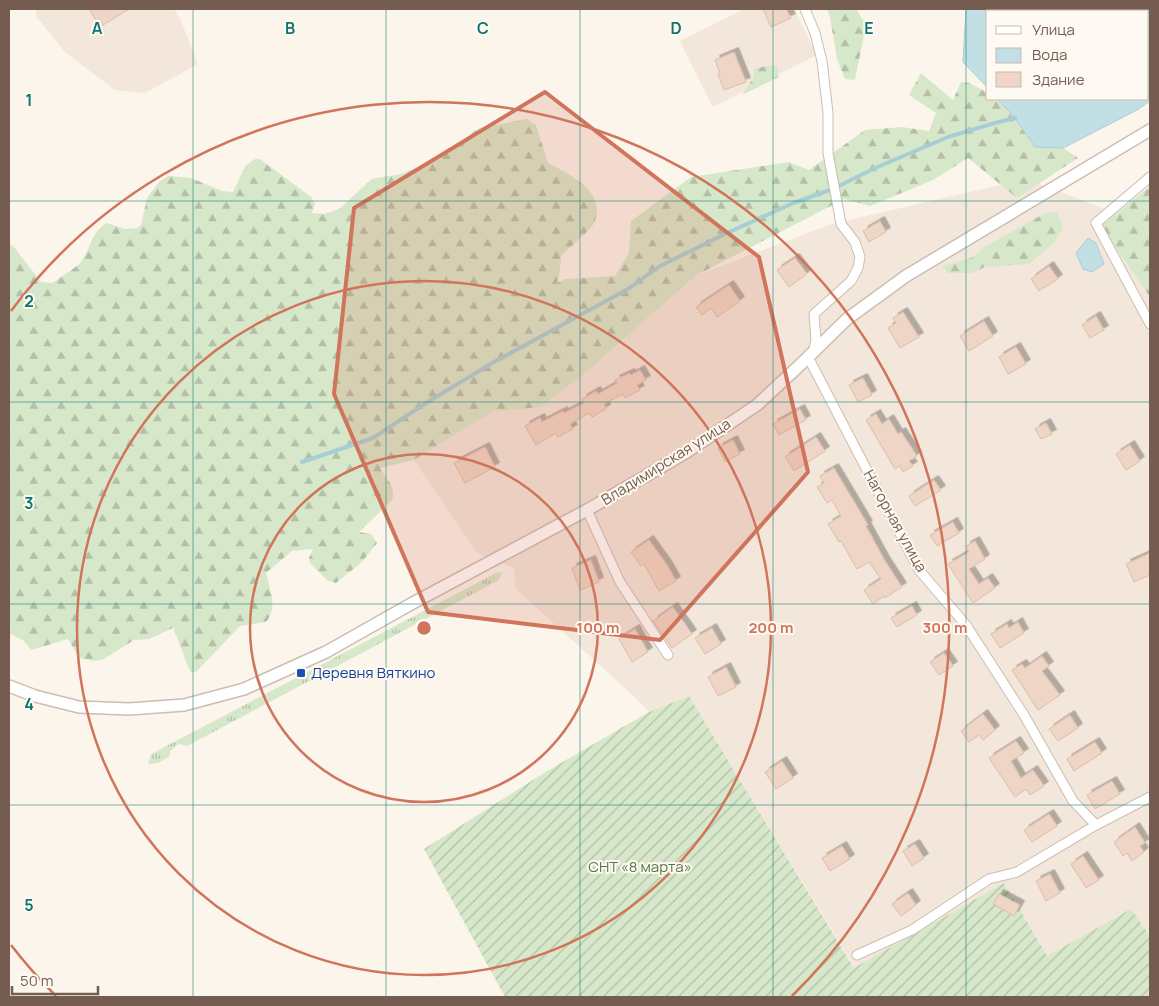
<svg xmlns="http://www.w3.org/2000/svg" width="1159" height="1006" viewBox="0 0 1159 1006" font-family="Manrope,sans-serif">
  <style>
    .residential { fill: #f2e7da }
    .grass { fill: url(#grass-tufts) }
    .forest { fill: url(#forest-firs) }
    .garden { fill: url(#garden-furrows) }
    .water { fill: #c1dfe4; stroke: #a8ced5 }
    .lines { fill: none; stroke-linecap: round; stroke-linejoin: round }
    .stream { stroke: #a8ced5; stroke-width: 4 }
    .building { fill: #eed5c5; stroke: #dfbca7; filter: url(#shadow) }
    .minor-casing { stroke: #cdbdb2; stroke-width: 11 }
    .tertiary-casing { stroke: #cdbdb2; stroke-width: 14 }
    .minor { stroke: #fff; stroke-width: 9 }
    .tertiary { stroke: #fff; stroke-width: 11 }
    .marked { fill: #d0745b; fill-opacity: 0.2; stroke: #d0745b; stroke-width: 4; stroke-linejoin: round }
    .grid { fill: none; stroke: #0f766e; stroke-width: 1; stroke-opacity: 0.55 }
    .ring { fill: none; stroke: #d0745b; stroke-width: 2.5 }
    .transit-dot { fill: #1a4fb4; stroke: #fef9f2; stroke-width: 2 }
    .labels { text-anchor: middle; stroke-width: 4; stroke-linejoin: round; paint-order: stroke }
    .street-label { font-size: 15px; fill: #745d50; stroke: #fef9f2 }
    .transit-label { font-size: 15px; fill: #164399; stroke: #fef9f2; text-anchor: start }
    .park-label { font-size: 15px; fill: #577949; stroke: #fef9f2 }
    .grid-label { font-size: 16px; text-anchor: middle; font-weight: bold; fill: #0f766e; stroke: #fef9f2; stroke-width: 4; stroke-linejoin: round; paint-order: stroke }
    .centre { fill: #d0745b; stroke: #fef9f2; stroke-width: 2.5 }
    .ring-label { font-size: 15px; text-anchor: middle; font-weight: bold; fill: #d0745b; stroke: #fef9f2; stroke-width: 4; stroke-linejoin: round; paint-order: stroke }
  </style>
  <defs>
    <pattern id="grass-tufts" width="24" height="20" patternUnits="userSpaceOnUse" patternTransform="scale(1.25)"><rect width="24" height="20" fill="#d7e8ca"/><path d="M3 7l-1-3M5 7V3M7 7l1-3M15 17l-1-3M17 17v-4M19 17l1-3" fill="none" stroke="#b3bfa6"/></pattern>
    <pattern id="forest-firs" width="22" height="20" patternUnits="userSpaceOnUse" patternTransform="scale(1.25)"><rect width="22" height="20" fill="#d7e8ca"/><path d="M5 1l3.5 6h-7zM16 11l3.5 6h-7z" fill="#b3bfa6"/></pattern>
    <pattern id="garden-furrows" width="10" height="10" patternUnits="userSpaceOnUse" patternTransform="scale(1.25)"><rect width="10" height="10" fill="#d7e8ca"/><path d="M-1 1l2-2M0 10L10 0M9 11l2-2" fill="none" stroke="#b3bfa6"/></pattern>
    <filter id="shadow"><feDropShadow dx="4.5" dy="-4.5" stdDeviation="0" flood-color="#0004"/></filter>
  </defs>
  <rect width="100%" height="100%" fill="#fbf5eb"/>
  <g class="residential">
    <polygon points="36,9 174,9 181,21 198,64 145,93 115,90 65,52 36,16"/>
    <polygon points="744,9 794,9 817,55 713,107 680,41"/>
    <polygon points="1026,179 1150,226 1150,936 1131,909 1047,956 1004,883 855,968 689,696 649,712 638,700 516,589 514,568 477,553 414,460 492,412 541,407 589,370 695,276 832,224"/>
  </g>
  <polygon class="grass" points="502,572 499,580 187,746 179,744 170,751 170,756 158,763 148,764 151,754 496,573"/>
  <g class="forest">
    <polygon points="827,9 856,9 866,25 855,80 845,79 837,59 830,17"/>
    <polygon points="766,66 777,66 779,77 742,95 753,79 755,69"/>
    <path d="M921,73L953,100L961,82L969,83L988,93V99H998L1015,118L1035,147L1063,148L1078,158L1017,198L968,158L933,180L870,206L844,199L695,276L589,370L541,407L492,412L414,460L380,468C386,479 397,487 392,500L359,532L371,534L377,543L362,562L336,583L327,580L310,563L309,558L313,549L292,551L266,573C270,589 278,608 266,622L240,626L197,671L192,673L189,669L174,630L175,627L149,639L134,640L104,659L94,661L79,658L68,639L31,650L24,641L9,633V244L14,247L41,282L52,283C59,278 76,268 81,262C91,248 91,232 107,223L125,229L137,228L141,225L147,198L159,182L168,176L191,178L222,191L233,192L246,165L255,159H260L311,197L315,204L312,213L324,214L339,209L372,179L401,174L435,160L479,128L527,119L536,125L548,163C570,174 608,193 594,223C591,230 568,249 561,256L560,271L557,283L565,279L615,276L629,253L631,221L691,177L789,162L809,170L865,130L902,127L929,131L936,113L909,95Z"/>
    <polygon points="1150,186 1150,297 1101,226"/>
    <polygon points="1057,212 1063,228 1054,243 1029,264 985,267 972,273 948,273 942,266 971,258 985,247 1045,213"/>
  </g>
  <polygon class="garden" points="689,696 854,968 1004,883 1047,956 1131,909 1150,936 1150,997 505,997 424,849 547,771 649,712"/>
  <g class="water">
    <polygon points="966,9 1150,9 1150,101 1137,110 1063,148 1035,147 1015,118 998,99 1148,99 1148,11 988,11 988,88 963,62"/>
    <polygon points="1088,238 1096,243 1104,264 1092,272 1083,269 1076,253"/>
  </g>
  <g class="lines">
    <polyline class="stream" points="302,462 373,438 426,403 494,362 628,289 660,266 725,234 791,204 835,188 875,168 948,137 995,123 1015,118"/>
  </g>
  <g class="building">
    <polygon points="89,9 129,9 100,27"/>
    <polygon points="763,9 786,9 791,18 771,27"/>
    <polygon points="734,52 746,82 724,90 718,74 720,73 715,60"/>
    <polygon points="880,221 886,232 869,242 863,231"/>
    <polygon points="795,258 807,274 789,287 777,270"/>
    <polygon points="1049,266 1058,279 1039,291 1031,279"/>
    <polygon points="729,285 740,301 717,317 711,308 702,315 696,307"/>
    <polygon points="903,312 919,337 900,348 888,328 896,323 893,318"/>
    <polygon points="1096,316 1104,330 1090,338 1082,325"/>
    <polygon points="984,321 993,336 969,351 960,336"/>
    <polygon points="1016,347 1026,364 1008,374 999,357"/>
    <polygon points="640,370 646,380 637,385 640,390 625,398 623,394 604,404 606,409 592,417 589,413 570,424 573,429 558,437 556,433 536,445 525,426 540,418 542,422 563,411 564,413 584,403 582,399 596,391 598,394 617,383 615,380 630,373 631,375"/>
    <polygon points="863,378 872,395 858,402 849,385"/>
    <polygon points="800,409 806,420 779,435 773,424"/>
    <polygon points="876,414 882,424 889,419 898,434 901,432 917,456 909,461 913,466 903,472 900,466 895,469 866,420"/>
    <polygon points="1046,423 1052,434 1041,439 1035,429"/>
    <polygon points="816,437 825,451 794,471 785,457"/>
    <polygon points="733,440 740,454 725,462 718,448"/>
    <polygon points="1130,445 1140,461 1126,470 1116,454"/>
    <polygon points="485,447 495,467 465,483 454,463"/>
    <polygon points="834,468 868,525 866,526 885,561 902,587 885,598 884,596 873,604 864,590 881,579 869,562 857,569 841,541 839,542 828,524 841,516 832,500 827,503 817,487 824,483 820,476"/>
    <polygon points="934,480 941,490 915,506 909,496"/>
    <polygon points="953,522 959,533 937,546 930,535"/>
    <polygon points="649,540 667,565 676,581 659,591 644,564 641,566 631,552"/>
    <polygon points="975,541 985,559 969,569 979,584 988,578 995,588 973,603 948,564 969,552 966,546"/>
    <polygon points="1150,553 1150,575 1134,582 1126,564"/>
    <polygon points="591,560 599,582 580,590 572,568"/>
    <polygon points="912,606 917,615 897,627 891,618"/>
    <polygon points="673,607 692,634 672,648 653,621"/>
    <polygon points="1018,622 1024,633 1000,648 991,634 1007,624 1009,628"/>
    <polygon points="712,628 721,644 705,654 695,638"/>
    <polygon points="635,629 648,652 632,662 619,639"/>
    <polygon points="944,653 953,666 939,675 930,662"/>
    <polygon points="1042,656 1049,666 1042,671 1060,695 1038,710 1012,670 1022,664 1025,668"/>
    <polygon points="726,667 736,687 718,696 708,677"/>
    <polygon points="983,714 995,730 983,740 979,735 969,742 961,731"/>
    <polygon points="1070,715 1078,728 1058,741 1049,729"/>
    <polygon points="1016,741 1024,753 1011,761 1021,778 1033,770 1044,786 1030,795 1026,789 1015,797 989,758"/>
    <polygon points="1095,742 1102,753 1074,771 1067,759"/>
    <polygon points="782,761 793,778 776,789 765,772"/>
    <polygon points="1112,781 1120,794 1095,809 1087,795"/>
    <polygon points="1049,814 1057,826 1032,842 1024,830"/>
    <polygon points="1135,827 1145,843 1140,846 1144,852 1132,861 1127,853 1123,856 1114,842"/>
    <polygon points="915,844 924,858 912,866 903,851"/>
    <polygon points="842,846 850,859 830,871 822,858"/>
    <polygon points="1083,856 1099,880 1086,888 1071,864"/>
    <polygon points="1050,874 1060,893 1046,901 1036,881"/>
    <polygon points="908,893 916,905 901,916 892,904"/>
    <polygon points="999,894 1020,905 1014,916 993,904"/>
  </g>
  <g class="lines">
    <defs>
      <g id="minor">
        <polyline points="805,9 815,33 822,61 828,113 828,153 841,224 855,242 860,257 858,268 851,281 814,314 816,340 814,350"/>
        <polyline points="1150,177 1096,223 1150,324"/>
        <polyline points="808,357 919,570 966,625 1024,715 1073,801 1096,825"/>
        <polyline points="587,510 620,582 668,655"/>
        <polyline points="857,955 912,930 989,879 1017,872 1096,825 1150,797"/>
      </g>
      <polyline id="tertiary" points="9,686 35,696 79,707 129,709 184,705 244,689 326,652 411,604 587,510 687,452 757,405 800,365 847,319 906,276 1150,130"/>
    </defs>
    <use href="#minor" class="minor-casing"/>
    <use href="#tertiary" class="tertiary-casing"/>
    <use href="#minor" class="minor"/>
    <use href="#tertiary" class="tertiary"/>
  </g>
  <path class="marked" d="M545,92L759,257L808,472L660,640L428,612L334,394L354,208Z"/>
  <path class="grid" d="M193,9V997M386,9V997M580,9V997M773,9V997M966,9V997M9,201H1150M9,402H1150M9,604H1150M9,805H1150"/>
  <g class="ring">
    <circle cx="424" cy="628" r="174"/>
    <circle cx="424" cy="628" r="347"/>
    <path d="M56 996A521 521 0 0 1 11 945M11 311A521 521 0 1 1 792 996"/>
  </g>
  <rect class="transit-dot" x="296" y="668" width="10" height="10" rx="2.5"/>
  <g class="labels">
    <g class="street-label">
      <text transform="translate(666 462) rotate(-32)" y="5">Владимирская улица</text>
      <text transform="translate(895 521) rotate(61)" y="5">Нагорная улица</text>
    </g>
    <g class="transit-label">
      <text x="311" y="678">Деревня Вяткино</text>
    </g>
    <g class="park-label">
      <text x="640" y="872">СНТ «8 марта»</text>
    </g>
  </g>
  <g class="grid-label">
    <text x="97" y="34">A</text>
    <text x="290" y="34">B</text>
    <text x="483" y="34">C</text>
    <text x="676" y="34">D</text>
    <text x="869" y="34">E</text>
    <text x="29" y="106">1</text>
    <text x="29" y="307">2</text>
    <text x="29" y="509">3</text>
    <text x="29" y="710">4</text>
    <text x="29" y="911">5</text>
  </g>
  <circle cx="424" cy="628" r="8" class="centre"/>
  <g class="ring-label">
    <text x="598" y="633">100 m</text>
    <text x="771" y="633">200 m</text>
    <text x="945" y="633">300 m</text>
  </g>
  <rect width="1159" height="1006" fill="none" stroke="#745d50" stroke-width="20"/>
  <rect x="986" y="10" width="162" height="90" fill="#fef9f2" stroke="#c7bbb1"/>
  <rect x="996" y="26" width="25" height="8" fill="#ffffff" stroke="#c7bbb1"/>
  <text x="1032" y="35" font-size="15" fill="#745d50">Улица</text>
  <rect x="996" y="48" width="25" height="15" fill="#c1dfe4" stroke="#c7bbb1"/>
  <text x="1032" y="60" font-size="15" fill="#745d50">Вода</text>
  <rect x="996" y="72" width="25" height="15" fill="#eed5c5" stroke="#c7bbb1"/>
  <text x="1032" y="85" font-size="15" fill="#745d50">Здание</text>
  <path d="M12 986v8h86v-8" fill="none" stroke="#745d50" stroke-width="2.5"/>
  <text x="20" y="986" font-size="15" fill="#745d50" stroke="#fef9f2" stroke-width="4" paint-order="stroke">50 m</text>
</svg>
